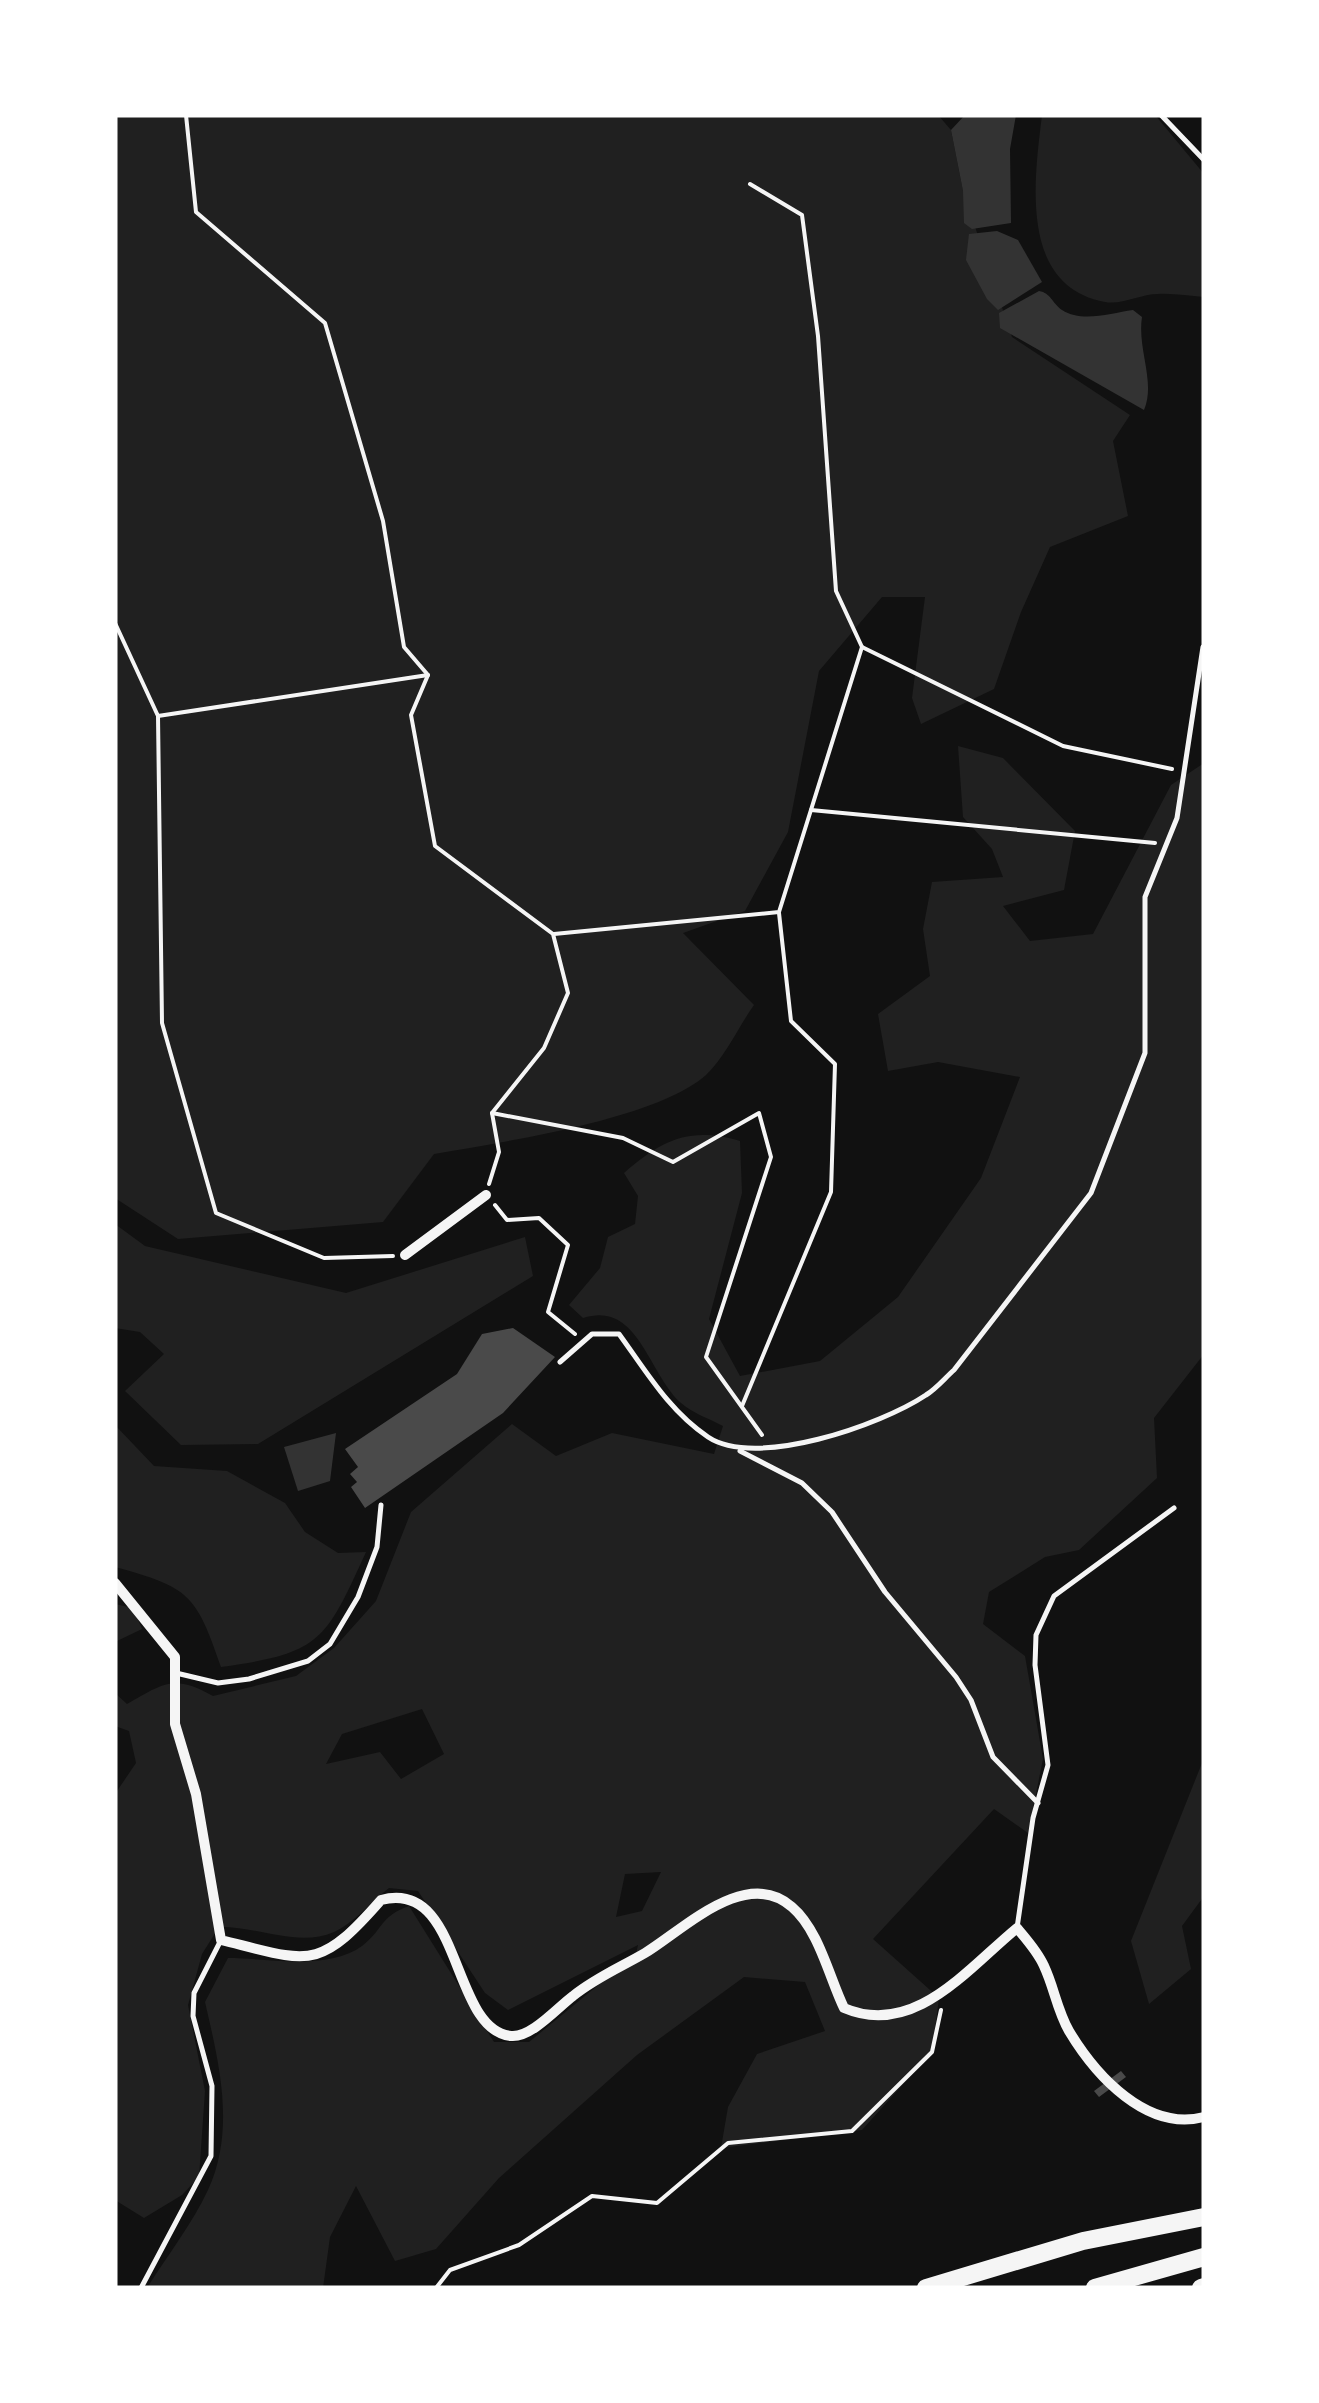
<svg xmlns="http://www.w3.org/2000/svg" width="1319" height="2403" viewBox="0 0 1319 2403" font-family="Mulish,sans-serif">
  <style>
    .green { fill: #202020; fill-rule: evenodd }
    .water { fill: #333 }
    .building { fill: #4a4a4a }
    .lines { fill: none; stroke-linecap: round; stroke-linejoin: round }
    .path { stroke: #f5f5f5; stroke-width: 4 }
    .service { stroke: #f5f5f5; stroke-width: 5 }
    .minor { stroke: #f5f5f5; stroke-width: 10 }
    .trunk { stroke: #f5f5f5; stroke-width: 18 }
  </style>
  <rect width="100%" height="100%" fill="#111"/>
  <g class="green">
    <path d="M115,115H938L951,130L963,191L1012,337L1130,415L1113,441L1128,516L1050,547L1021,612L994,689L921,724L912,698L925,597H882L819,671L788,832L745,911L683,933L754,1005C739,1026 725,1057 706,1075C655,1120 502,1142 434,1154L383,1222L178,1239L115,1198Z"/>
    <path d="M1042,115H1155L1204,174V297C1189,296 1173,293 1158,294C1141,294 1122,305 1105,302C1019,286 1034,181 1042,115Z"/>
    <path d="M958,746L1003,758L1075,831L1064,890L1003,906L1030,941L1093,934L1171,785L1204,763V1354L1154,1418L1157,1478L1079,1550L1045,1557L989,1592L983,1624L1025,1656L1043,1759L1028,1833L994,1809L873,1939L939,1998L932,2052L862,2130L721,2148L728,2107L757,2054L825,2031L805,1982L744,1977L637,2055L499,2178L436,2249L395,2261L356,2186L330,2237L323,2288H147C167,2256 192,2224 208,2190C236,2129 219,2063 205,2002L228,1958C267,1958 328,1971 362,1946C383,1930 380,1916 409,1906L494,2042H529L636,1954L638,1945L508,2010L485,1993L418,1891L389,1888C372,1901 353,1924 334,1932C298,1948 258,1926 219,1927L202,1954L188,2005L205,2091L199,2177L182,2195L144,2218L115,2200V1794L136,1763L129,1731L115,1726V1693L127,1704C164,1683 174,1674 213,1696L296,1676L334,1648L376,1601L411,1512L512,1424L556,1456L612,1433L714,1454L723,1426C710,1419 692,1413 681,1403C648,1373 638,1300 583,1318L569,1305L600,1268L608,1237L635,1224L638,1196L624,1173C662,1140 689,1126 740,1141L742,1193L709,1319L740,1376L820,1361L898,1297L981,1178L1020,1077L938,1062L888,1071L878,1014L930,976L923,929L932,882L1003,877L992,849L963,817ZM422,1709L444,1754L401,1779L380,1752L326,1764L342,1734ZM661,1872L642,1911L616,1917L625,1874Z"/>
    <polygon points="115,1224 145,1246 346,1293 525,1237 533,1276 258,1444 181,1445 125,1391 164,1354 140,1332 115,1328"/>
    <path d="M115,1425L154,1466L227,1471L285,1503L305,1532L338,1553L366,1552C325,1642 321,1653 221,1667C196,1593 188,1587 115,1567Z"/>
    <polygon points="115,1604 133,1608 142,1629 115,1642"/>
    <polygon points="1204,1758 1204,1896 1182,1926 1191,1969 1149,2004 1131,1941"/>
  </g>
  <g class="water">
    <polygon points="965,115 1016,115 1010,149 1011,223 972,229 964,223 963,191 951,130"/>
    <polygon points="997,231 1018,240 1042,282 998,310 987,299 966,260 969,234"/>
    <path d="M1039,291C1051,293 1052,303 1062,310C1082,323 1111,313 1133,310L1142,317C1137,349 1156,382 1144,410L1000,328L999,313Z"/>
    <polygon points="336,1433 330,1481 298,1491 284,1447"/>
  </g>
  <g class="building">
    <polygon points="513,1328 555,1357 503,1413 365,1508 351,1487 357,1482 350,1474 358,1467 345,1449 457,1374 482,1334"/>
    <polygon points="1121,2071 1126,2077 1099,2097 1094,2091"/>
  </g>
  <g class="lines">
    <g class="path">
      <polyline points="186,115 196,212 325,323 383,521 404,647 428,675 411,715 435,846 553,934 568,993 544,1048 492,1113 499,1152 489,1184"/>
      <polyline points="115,623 158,716 428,675"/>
      <polyline points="862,647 1063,746 1172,769"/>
      <polyline points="158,716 162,1023 216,1213 324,1258 393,1256"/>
      <polyline points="811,810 1155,843"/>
      <polyline points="554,934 779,912 862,647 836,591 818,336 802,215 750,184"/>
      <polyline points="492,1113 623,1138 673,1162 759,1113 771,1157 706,1357 762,1435"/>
      <polyline points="495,1205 507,1220 539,1218 568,1245 548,1312 575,1334"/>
      <polyline points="742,1406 831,1192 835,1064 791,1021 779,913"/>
      <polyline points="436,2288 450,2270 519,2245 592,2196 657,2203 728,2143 852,2131 932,2052 941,2010"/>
    </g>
    <g class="service">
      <polyline points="1161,115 1204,160"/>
      <path d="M560,1362L592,1334H619C646,1371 669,1411 708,1437C756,1469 881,1425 926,1395C936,1389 945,1378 954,1370L1091,1193L1145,1053V897L1177,818L1203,647"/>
      <polyline points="740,1451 802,1483 832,1512 885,1592 956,1677 971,1700 993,1757 1038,1803"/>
      <polyline points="176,1673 218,1683 249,1679 308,1661 330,1644 358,1597 377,1547 381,1505"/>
      <polyline points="1017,1928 1033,1818 1048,1765 1035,1665 1036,1635 1054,1596 1174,1508"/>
      <polyline points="141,2288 211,2156 212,2086 193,2016 194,1993 221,1940"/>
    </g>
    <g class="minor">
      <polyline points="405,1255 486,1195"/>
      <path d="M115,1583L175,1657V1724L196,1794L221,1940C310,1962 318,1972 381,1900C463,1878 450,2030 511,2036C531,2038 557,2008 573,1996C595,1978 621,1967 645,1953C683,1930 746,1866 792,1907C819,1930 829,1977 844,2008C914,2038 967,1969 1017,1928C1027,1940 1038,1952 1044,1966C1054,1987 1057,2010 1069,2031C1096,2076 1147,2132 1204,2117"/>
    </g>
    <g class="trunk">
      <polyline points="926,2288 1083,2241 1204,2217"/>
      <polyline points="1095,2288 1204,2257"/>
      <polyline points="1201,2288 1204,2287"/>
    </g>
  </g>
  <rect width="1319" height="2403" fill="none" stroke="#ffffff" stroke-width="235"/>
</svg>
